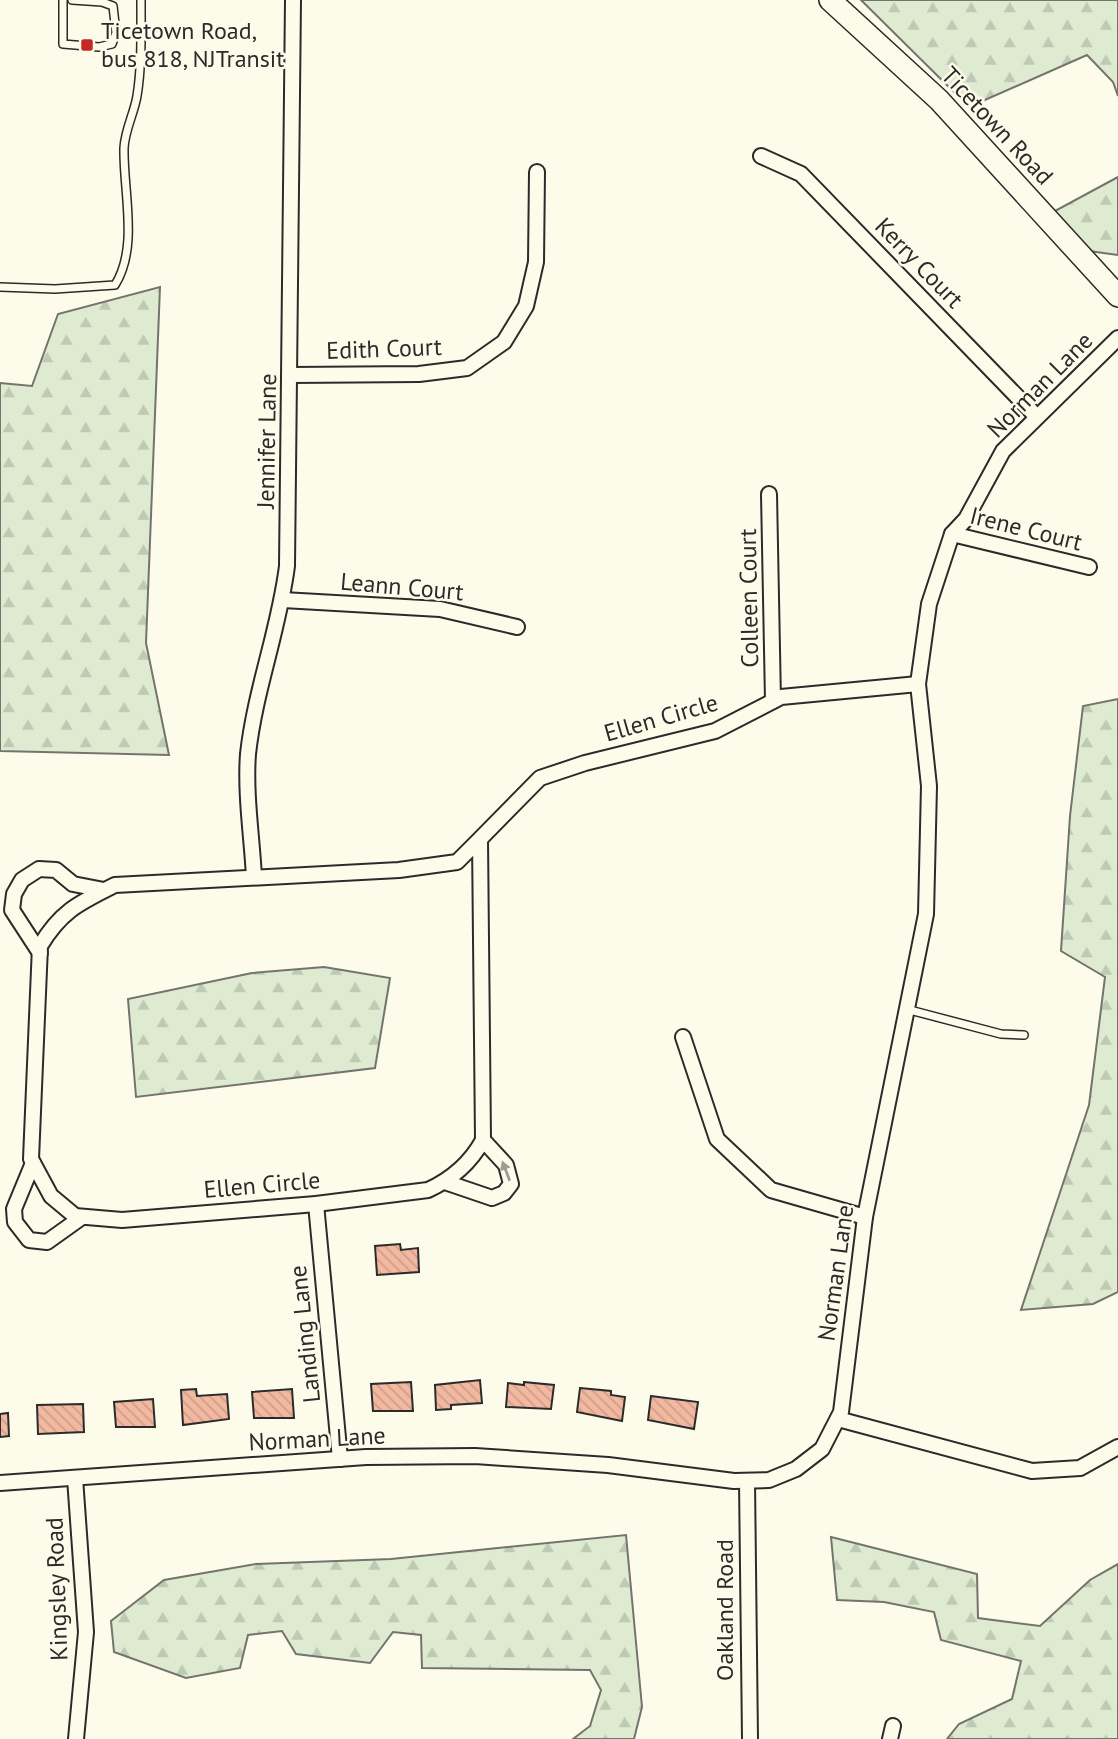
<svg xmlns="http://www.w3.org/2000/svg" width="1118" height="1739" viewBox="0 0 1118 1739" font-family="'PT Sans',sans-serif">
  <style>
    .forest { fill: url(#forest-firs); stroke: #74746e; stroke-width: 2 }
    .building { fill: url(#building-back-hatch); stroke: #2b2b2b; stroke-width: 2 }
    .lines { fill: none; stroke-linecap: round; stroke-linejoin: round }
    .lane-casing { stroke: #2b2b2b; stroke-width: 10 }
    .street-casing { stroke: #2b2b2b; stroke-width: 18 }
    .secondary-casing { stroke: #2b2b2b; stroke-width: 24 }
    .lane { stroke: #fdfbea; stroke-width: 7 }
    .street { stroke: #fdfbea; stroke-width: 14 }
    .secondary { stroke: #fdfbea; stroke-width: 21 }
    .oneway { fill: #9e9d94 }
    .poi-dot { fill: #c62828; stroke: #fdfbea; stroke-width: 2.5 }
    .labels { text-anchor: middle; stroke-width: 5; stroke-linejoin: round; paint-order: stroke }
    .poi-label { font-size: 24px; fill: #2b2b2b; stroke: #fdfbea; text-anchor: start }
    .street-label { font-size: 24px; fill: #2b2b2b; stroke: #fdfbea }
  </style>
  <defs>
    <pattern id="forest-firs" width="22" height="20" patternUnits="userSpaceOnUse" patternTransform="scale(1.75)"><rect width="22" height="20" fill="#deebd1"/><path d="M5 1l3.5 6h-7zM16 11l3.5 6h-7z" fill="#bfcab4"/></pattern>
    <pattern id="building-back-hatch" width="6" height="6" patternUnits="userSpaceOnUse" patternTransform="scale(1.75)"><rect width="6" height="6" fill="#f2b8a0"/><path d="M-1 5l2 2M0 0l6 6M5-1l2 2" fill="none" stroke="#d09e8a"/></pattern>
  </defs>
  <rect width="100%" height="100%" fill="#fdfbea"/>
  <g class="forest">
    <polygon points="861,0 1118,0 1118,96 1113,82 1087,55 969,107"/>
    <polygon points="1118,177 1118,255 1089,251 1053,212"/>
    <polygon points="160,287 146,643 169,755 0,751 0,383 32,386 58,314"/>
    <polygon points="1118,699 1118,1292 1093,1304 1021,1310 1089,1105 1105,977 1061,951 1070,816 1083,706"/>
    <polygon points="324,967 390,978 375,1068 136,1097 128,999 252,973"/>
    <polygon points="626,1535 642,1707 634,1739 573,1739 590,1726 601,1690 590,1670 422,1668 421,1635 393,1632 370,1663 296,1654 282,1631 248,1635 240,1668 186,1678 114,1652 111,1621 164,1580 256,1564 391,1559"/>
    <polygon points="831,1537 977,1574 978,1618 1040,1626 1090,1580 1118,1564 1118,1739 947,1739 959,1724 1012,1699 1021,1661 941,1640 934,1612 884,1602 837,1600"/>
  </g>
  <g class="building">
    <polygon points="400,1244 401,1250 418,1248 419,1272 377,1275 375,1246"/>
    <polygon points="480,1380 482,1403 451,1405 451,1409 436,1410 435,1385"/>
    <polygon points="411,1382 413,1411 373,1411 371,1384"/>
    <polygon points="524,1382 554,1385 551,1409 506,1407 508,1383 524,1385"/>
    <polygon points="580,1388 611,1391 611,1395 625,1397 622,1421 577,1412"/>
    <polygon points="196,1389 197,1396 227,1394 229,1419 183,1425 181,1390"/>
    <polygon points="292,1389 294,1418 254,1418 252,1392"/>
    <polygon points="651,1396 698,1402 694,1429 648,1420"/>
    <polygon points="153,1399 155,1427 116,1427 114,1402"/>
    <polygon points="83,1404 84,1432 38,1434 37,1405"/>
    <polygon points="8,1413 9,1436 0,1437 0,1414"/>
  </g>
  <g class="lines">
    <defs>
      <g id="lane">
        <polyline points="63,0 63,44 99,47 112,44 116,33 113,6 102,2 72,0"/>
        <path d="M0,287L55,289L115,285C139,247 123,191 124,148C125,129 134,114 137,96C142,65 141,32 141,0"/>
        <polyline points="906,1009 1001,1034 1024,1035"/>
      </g>
      <g id="street">
        <polyline points="761,156 801,174 1036,416"/>
        <polyline points="291,375 419,374 467,368 504,342 526,306 536,262 537,172"/>
        <polyline points="769,494 773,701"/>
        <polyline points="952,534 1089,567"/>
        <polyline points="283,600 440,609 517,627"/>
        <path d="M480,839L457,862L399,870L115,885C79,903 61,911 40,946L31,1159L51,1196L75,1216L122,1220L316,1204L428,1190C452,1179 471,1162 483,1140L480,839L540,778L585,763L715,731L781,697L918,684"/>
        <path d="M254,877C252,838 245,794 248,754C255,690 279,630 287,566L293,0"/>
        <polyline points="40,953 12,910 14,894 22,880 39,869 56,870 73,884 104,890"/>
        <polyline points="683,1037 717,1139 771,1190 865,1217"/>
        <polyline points="33,1163 14,1209 15,1222 29,1240 47,1242 82,1217"/>
        <polyline points="445,1182 492,1198 504,1193 511,1184 506,1165 483,1140"/>
        <polyline points="316,1204 340,1459"/>
        <polyline points="838,1419 1032,1471 1080,1468 1118,1447"/>
        <polyline points="75,1478 86,1632 76,1739"/>
        <polyline points="747,1481 750,1739"/>
        <polyline points="0,1483 366,1457 475,1456 608,1465 734,1481 769,1480 796,1469 822,1449 841,1412 865,1217 926,914 929,786 918,684 929,604 952,534 966,519 1003,451 1118,338"/>
        <polyline points="890,1739 893,1726"/>
      </g>
      <polyline id="secondary" points="830,0 939,100 1118,296"/>
    </defs>
    <use href="#lane" class="lane-casing"/>
    <use href="#street" class="street-casing"/>
    <use href="#secondary" class="secondary-casing"/>
    <use href="#lane" class="lane"/>
    <use href="#street" class="street"/>
    <use href="#secondary" class="secondary"/>
  </g>
  <defs><path id="oneway-solid" d="M-6-.8H1V-3.2L6.5 0L1 3.2V.8H-6Z" transform="scale(1.75)"/></defs>
  <use class="oneway" href="#oneway-solid" transform="translate(506 1171) rotate(-111)"/>
  <rect class="poi-dot" x="80" y="38" width="14" height="14" rx="3.5"/>
  <g class="labels">
    <g class="poi-label">
      <text x="101" y="39">Ticetown Road,<tspan x="101" dy="28">bus 818, NJTransit</tspan></text>
    </g>
    <g class="street-label">
      <text transform="translate(997 126) rotate(47)" y="8">Ticetown Road</text>
      <text transform="translate(919 263) rotate(46)" y="8">Kerry Court</text>
      <text transform="translate(384 349) rotate(-2)" y="8">Edith Court</text>
      <text transform="translate(1040 385) rotate(-45)" y="8">Norman Lane</text>
      <text transform="translate(267 441) rotate(-89)" y="8">Jennifer Lane</text>
      <text transform="translate(1026 529) rotate(14)" y="8">Irene Court</text>
      <text transform="translate(402 587) rotate(5)" y="8">Leann Court</text>
      <text transform="translate(749 598) rotate(-91)" y="8">Colleen Court</text>
      <text transform="translate(661 718) rotate(-16)" y="8">Ellen Circle</text>
      <text transform="translate(262 1185) rotate(-5)" y="8">Ellen Circle</text>
      <text transform="translate(836 1273) rotate(-82)" y="8">Norman Lane</text>
      <text transform="translate(305 1334) rotate(-96)" y="8">Landing Lane</text>
      <text transform="translate(317 1439) rotate(-3)" y="8">Norman Lane</text>
      <text transform="translate(57 1589) rotate(-92)" y="8">Kingsley Road</text>
      <text transform="translate(725 1610) rotate(-90)" y="8">Oakland Road</text>
    </g>
  </g>
</svg>
